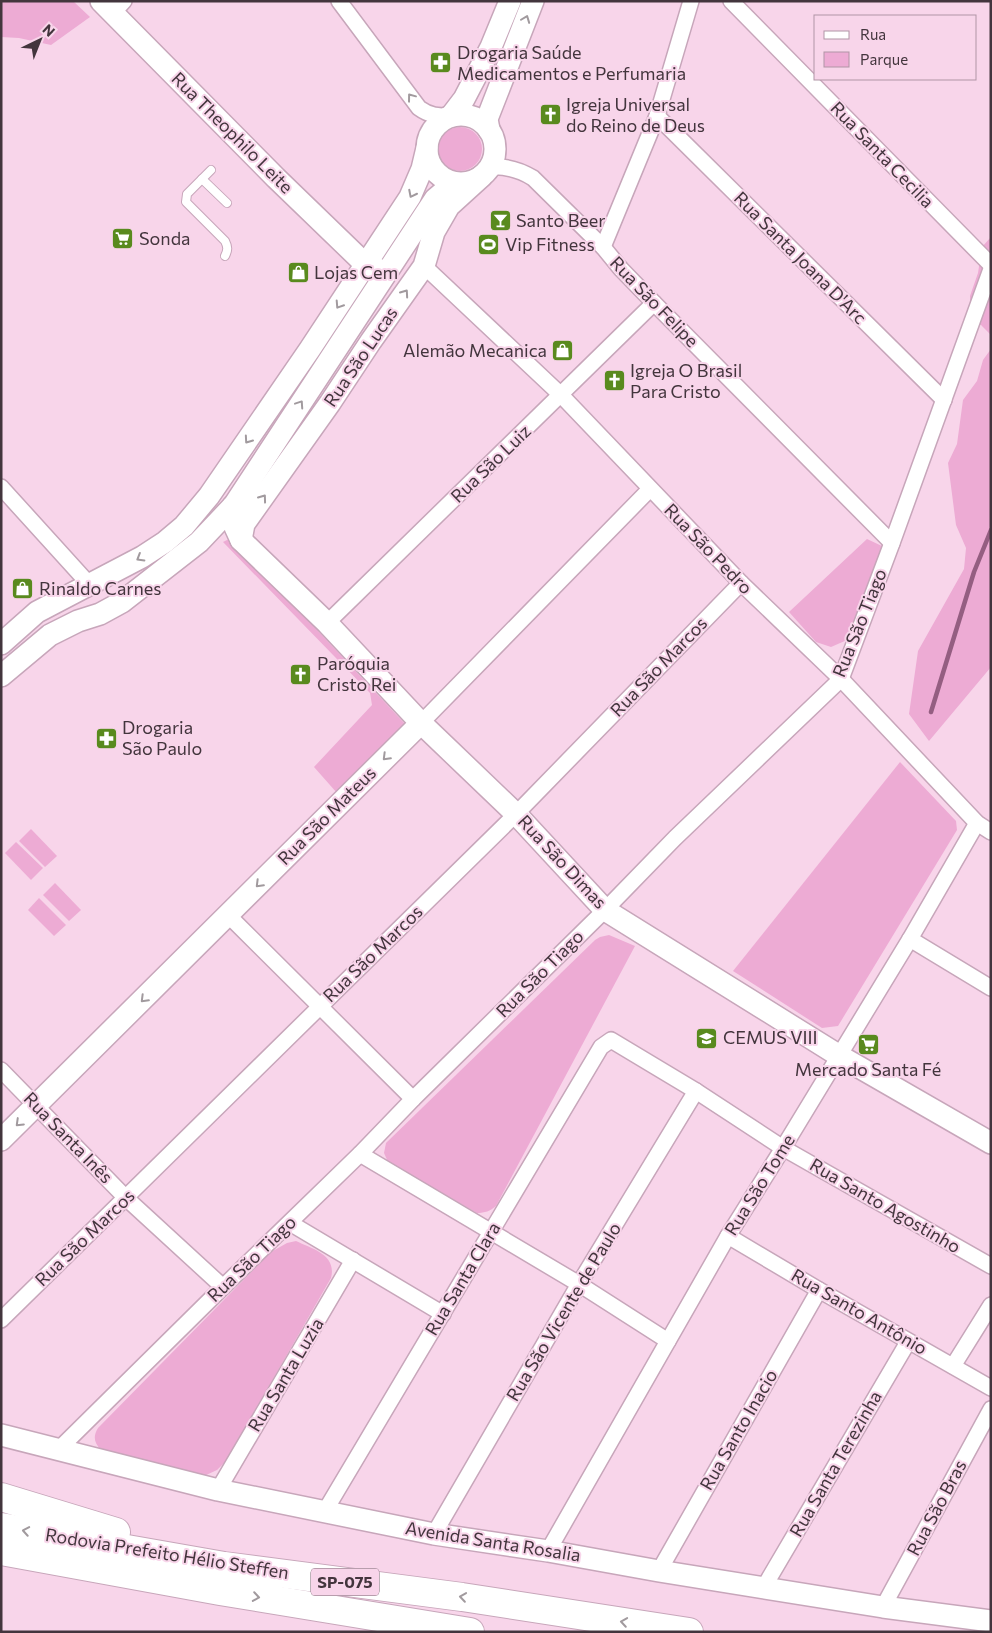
<svg xmlns="http://www.w3.org/2000/svg" width="992" height="1633" viewBox="0 0 992 1633" font-family="Commissioner,sans-serif">
  <style>
    .green { fill: #edabd4 }
    .lines { fill: none; stroke-linecap: round; stroke-linejoin: round }
    .stream { stroke: #945e81; stroke-width: 4.5 }
    .lane-casing { stroke: #c7a6ba; stroke-width: 10 }
    .street-casing { stroke: #c7a6ba; stroke-width: 18 }
    .secondary-casing { stroke: #c7a6ba; stroke-width: 24 }
    .highway-casing { stroke: #c7a6ba; stroke-width: 30 }
    .lane { stroke: #fff; stroke-width: 8 }
    .street { stroke: #fff; stroke-width: 15 }
    .secondary { stroke: #fff; stroke-width: 21 }
    .highway { stroke: #fff; stroke-width: 28 }
    .oneway { stroke: #a19a9e }
    .labels { text-anchor: middle; stroke-width: 4; stroke-linejoin: round; paint-order: stroke }
    .shield { fill: #f8d5ea; stroke: #796571; stroke-width: 1 }
    .shield-label { font-size: 16px; font-weight: bold; fill: #43353d }
    .poi-label { font-size: 18px; fill: #43353d; stroke: #f8d5ea; text-anchor: start }
    .street-label { font-size: 18px; fill: #43353d; stroke: #f8d5ea }
  </style>
  <rect width="100%" height="100%" fill="#f8d5ea"/>
  <g class="green">
    <polygon points="1,1 73,1 90,17 51,45 19,38 1,37"/>
    <circle cx="460" cy="149" r="22"/>
    <polygon points="991,237 991,335 981,325 970,322 970,296 978,273 982,247"/>
    <polygon points="991,349 991,667 929,741 909,714 918,651 964,569 966,548 956,525 948,463 957,444 963,400 977,381 983,360"/>
    <polygon points="231,538 406,725 337,793 314,767 372,705 370,693 223,542"/>
    <polygon points="867,539 884,547 847,640 831,647 816,642 789,612"/>
    <polygon points="900,762 956,821 957,830 838,1026 822,1028 733,971"/>
    <polygon points="31,829 57,856 45,867 19,841"/>
    <polygon points="16,842 43,868 31,880 5,853"/>
    <polygon points="55,883 81,910 69,921 43,895"/>
    <polygon points="39,898 66,925 54,936 28,910"/>
    <path d="M609,935L635,946L496,1206C490,1211 485,1213 477,1213L388,1162L384,1153L386,1143L595,940L600,937Z"/>
    <path d="M296,1241C313,1249 337,1255 331,1278L226,1461L217,1470L204,1476L100,1449C94,1442 93,1436 98,1428L271,1252L287,1243Z"/>
  </g>
  <g class="lines">
    <polyline class="stream" points="931,712 974,572 991,530"/>
    <defs>
      <g id="lane">
        <path d="M211,170L187,194L186,202L225,241C228,247 228,250 225,256"/>
        <polyline points="202,179 227,203"/>
      </g>
      <g id="street">
        <path d="M339,1L419,108C430,116 438,116 451,116"/>
        <polyline points="731,1 991,265"/>
        <polyline points="113,13 124,1"/>
        <polyline points="657,116 944,400"/>
        <path d="M490,167C505,166 520,170 533,178L603,247L621,269L654,303L892,543"/>
        <polyline points="603,247 657,116 691,1"/>
        <polyline points="424,266 561,395 741,583 841,679 977,823 991,832"/>
        <polyline points="1,487 89,584"/>
        <polyline points="327,623 654,303"/>
        <polyline points="421,723 650,489"/>
        <polyline points="228,915 413,1099"/>
        <polyline points="910,939 991,988"/>
        <polyline points="1,1070 126,1198 223,1287"/>
        <polyline points="360,1154 579,1284 668,1341"/>
        <polyline points="290,1223 443,1314"/>
        <polyline points="728,1236 819,1290 991,1388"/>
        <polyline points="1,1320 516,814 741,583"/>
        <polyline points="953,1366 991,1305"/>
        <polyline points="58,1450 223,1287 360,1154 413,1099 605,910 675,838 841,679 892,543 991,269"/>
        <polyline points="218,1490 353,1260"/>
        <polyline points="325,1511 601,1047 611,1040 696,1091 783,1148 991,1266"/>
        <polyline points="434,1534 579,1284 696,1091"/>
        <polyline points="548,1551 728,1236 783,1148 910,939 977,823"/>
        <polyline points="659,1571 819,1290"/>
        <polyline points="764,1587 908,1342"/>
        <polyline points="883,1607 991,1409"/>
      </g>
      <g id="secondary">
        <polyline points="101,1 276,178 365,264 378,269"/>
        <circle cx="461" cy="149" r="34"/>
        <polyline points="451,116 464,99 491,47 510,1"/>
        <polyline points="489,130 487,119 533,1"/>
        <polyline points="233,506 235,527 241,540 327,623 421,723 516,814 605,910 838,1055 991,1143"/>
        <polyline points="241,540 244,524 330,403 371,341 424,266 434,232 449,206 482,176"/>
        <polyline points="1,644 37,612 142,557 165,542 184,526 209,496 310,349 410,197 422,169 427,148"/>
        <polyline points="1,676 50,635 78,621 100,614 122,602 199,542 234,505 435,199 448,188 466,184"/>
        <polyline points="1,1140 421,723"/>
        <polyline points="1,1435 218,1490 434,1534 548,1551 659,1571 883,1607 991,1621"/>
      </g>
      <g id="highway">
        <polyline points="1,1497 116,1532"/>
        <polyline points="1,1527 224,1566 462,1597 689,1632"/>
        <polyline points="1,1551 220,1591 470,1632"/>
      </g>
    </defs>
    <use href="#lane" class="lane-casing"/>
    <use href="#street" class="street-casing"/>
    <use href="#secondary" class="secondary-casing"/>
    <use href="#highway" class="highway-casing"/>
    <use href="#lane" class="lane"/>
    <use href="#street" class="street"/>
    <use href="#secondary" class="secondary"/>
    <use href="#highway" class="highway"/>
  </g>
  <defs><path id="oneway-chevron" d="M-2-3.5L2.5 0L-2 3.5" fill="none" stroke-width="1.6" stroke-linecap="round" stroke-linejoin="round" transform="scale(1.25)"/></defs>
  <g class="oneway">
    <use href="#oneway-chevron" transform="translate(526 19) rotate(-69)"/>
    <use href="#oneway-chevron" transform="translate(411 97) rotate(-127)"/>
    <use href="#oneway-chevron" transform="translate(412 194) rotate(117)"/>
    <use href="#oneway-chevron" transform="translate(405 293) rotate(-55)"/>
    <use href="#oneway-chevron" transform="translate(339 305) rotate(123)"/>
    <use href="#oneway-chevron" transform="translate(300 404) rotate(-56)"/>
    <use href="#oneway-chevron" transform="translate(248 440) rotate(125)"/>
    <use href="#oneway-chevron" transform="translate(263 498) rotate(-54)"/>
    <use href="#oneway-chevron" transform="translate(140 558) rotate(149)"/>
    <use href="#oneway-chevron" transform="translate(386 757) rotate(135)"/>
    <use href="#oneway-chevron" transform="translate(259 884) rotate(135)"/>
    <use href="#oneway-chevron" transform="translate(144 999) rotate(135)"/>
    <use href="#oneway-chevron" transform="translate(19 1123) rotate(136)"/>
    <use href="#oneway-chevron" transform="translate(26 1531) rotate(-170)"/>
    <use href="#oneway-chevron" transform="translate(256 1597) rotate(9)"/>
    <use href="#oneway-chevron" transform="translate(463 1597) rotate(-172)"/>
    <use href="#oneway-chevron" transform="translate(624 1622) rotate(-171)"/>
  </g>
  <defs>
    <symbol id="pharmacy-square" viewBox="-11 -11 22 22"><rect x="-9" y="-9" width="18" height="18" rx="4" fill="#598a1e" stroke="#f8d5ea"/><path d="M-2-6h4v4h4v4h-4v4h-4v-4h-4v-4h4Z" fill="#fff"/></symbol>
    <symbol id="church-square" viewBox="-11 -11 22 22"><rect x="-9" y="-9" width="18" height="18" rx="4" fill="#598a1e" stroke="#f8d5ea"/><path d="M-1.2-6h2.4v3.5h3.3v2.4h-3.3V6h-2.4V-.1h-3.3v-2.4h3.3Z" fill="#fff"/></symbol>
    <symbol id="bar-square" viewBox="-11 -11 22 22"><rect x="-9" y="-9" width="18" height="18" rx="4" fill="#598a1e" stroke="#f8d5ea"/><path d="M-6-5H6L.8 .8V4.5H3.5V6h-7V4.5H-.8V.8Z" fill="#fff"/></symbol>
    <symbol id="supermarket-square" viewBox="-11 -11 22 22"><rect x="-9" y="-9" width="18" height="18" rx="4" fill="#598a1e" stroke="#f8d5ea"/><path d="M-6-5.5h2.5l.6 2H6L4.5 2H-2.5L-4.4-4H-6ZM-1.5 3.2a1.3 1.3 0 1 0 .1 0ZM3 3.2a1.3 1.3 0 1 0 .1 0Z" fill="#fff"/></symbol>
    <symbol id="stadium-square" viewBox="-11 -11 22 22"><rect x="-9" y="-9" width="18" height="18" rx="4" fill="#598a1e" stroke="#f8d5ea"/><path d="M0-5a6.5 5 0 1 0 0 10a6.5 5 0 1 0 0-10ZM-3.5-1.8h7v3.6h-7Z" fill="#fff"/></symbol>
    <symbol id="shop-square" viewBox="-11 -11 22 22"><rect x="-9" y="-9" width="18" height="18" rx="4" fill="#598a1e" stroke="#f8d5ea"/><path d="M-5-2.5h2.3a2.7 3.5 0 0 1 5.4 0H5L5.5 6h-11ZM-1.5-2.5h3a1.5 2.3 0 0 0-3 0Z" fill="#fff"/></symbol>
    <symbol id="school-square" viewBox="-11 -11 22 22"><rect x="-9" y="-9" width="18" height="18" rx="4" fill="#598a1e" stroke="#f8d5ea"/><path d="M0-5L7-2L0 1L-7-2ZM-4 1L0 2.5L4 1V4Q0 6-4 4Z" fill="#fff"/></symbol>
  </defs>
  <g fill-rule="evenodd">
    <use href="#pharmacy-square" x="428" y="50" width="25" height="25"/>
    <use href="#church-square" x="538" y="102" width="25" height="25"/>
    <use href="#bar-square" x="488" y="208" width="25" height="25"/>
    <use href="#supermarket-square" x="110" y="226" width="25" height="25"/>
    <use href="#stadium-square" x="476" y="232" width="25" height="25"/>
    <use href="#shop-square" x="286" y="260" width="25" height="25"/>
    <use href="#shop-square" x="550" y="338" width="25" height="25"/>
    <use href="#church-square" x="602" y="368" width="25" height="25"/>
    <use href="#shop-square" x="10" y="576" width="25" height="25"/>
    <use href="#church-square" x="288" y="662" width="25" height="25"/>
    <use href="#pharmacy-square" x="94" y="726" width="25" height="25"/>
    <use href="#school-square" x="694" y="1026" width="25" height="25"/>
    <use href="#supermarket-square" x="856" y="1032" width="25" height="25"/>
  </g>
  <g class="labels">
    <rect class="shield" x="311" y="1568.5" width="68" height="27" rx="4"/>
    <g class="shield-label">
      <text x="345" y="1588">SP-075</text>
    </g>
    <g class="poi-label">
      <text x="457" y="59">Drogaria Saúde<tspan x="457" dy="21">Medicamentos e Perfumaria</tspan></text>
      <text x="566" y="111">Igreja Universal<tspan x="566" dy="21">do Reino de Deus</tspan></text>
      <text x="516" y="227">Santo Beer</text>
      <text x="139" y="245">Sonda</text>
      <text x="505" y="251">Vip Fitness</text>
      <text x="314" y="279">Lojas Cem</text>
      <text x="547" y="357" text-anchor="end">Alemão Mecanica</text>
      <text x="630" y="377">Igreja O Brasil<tspan x="630" dy="21">Para Cristo</tspan></text>
      <text x="39" y="595">Rinaldo Carnes</text>
      <text x="317" y="670">Paróquia<tspan x="317" dy="21">Cristo Rei</tspan></text>
      <text x="122" y="734">Drogaria<tspan x="122" dy="21">São Paulo</tspan></text>
      <text x="723" y="1044">CEMUS VIII</text>
      <text x="868" y="1076" text-anchor="middle">Mercado Santa Fé</text>
    </g>
    <g class="street-label">
      <text transform="translate(232 133) rotate(45)" y="6">Rua Theophilo Leite</text>
      <text transform="translate(882 155) rotate(46)" y="6">Rua Santa Cecilia</text>
      <text transform="translate(800 258) rotate(45)" y="6">Rua Santa Joana D'Arc</text>
      <text transform="translate(654 302) rotate(46)" y="6">Rua São Felipe</text>
      <text transform="translate(361 357) rotate(-56)" y="6">Rua São Lucas</text>
      <text transform="translate(491 464) rotate(-44)" y="6">Rua São Luiz</text>
      <text transform="translate(708 549) rotate(46)" y="6">Rua São Pedro</text>
      <text transform="translate(860 623) rotate(-68)" y="6">Rua São Tiago</text>
      <text transform="translate(659 667) rotate(-46)" y="6">Rua São Marcos</text>
      <text transform="translate(327 816) rotate(-45)" y="6">Rua São Mateus</text>
      <text transform="translate(562 862) rotate(47)" y="6">Rua São Dimas</text>
      <text transform="translate(373 954) rotate(-44)" y="6">Rua São Marcos</text>
      <text transform="translate(540 974) rotate(-45)" y="6">Rua São Tiago</text>
      <text transform="translate(68 1138) rotate(46)" y="6">Rua Santa Inês</text>
      <text transform="translate(760 1185) rotate(-58)" y="6">Rua São Tome</text>
      <text transform="translate(885 1206) rotate(30)" y="6">Rua Santo Agostinho</text>
      <text transform="translate(85 1238) rotate(-44)" y="6">Rua São Marcos</text>
      <text transform="translate(252 1259) rotate(-44)" y="6">Rua São Tiago</text>
      <text transform="translate(463 1279) rotate(-59)" y="6">Rua Santa Clara</text>
      <text transform="translate(564 1312) rotate(-59)" y="6">Rua São Vicente de Paulo</text>
      <text transform="translate(859 1312) rotate(30)" y="6">Rua Santo Antônio</text>
      <text transform="translate(286 1375) rotate(-59)" y="6">Rua Santa Luzia</text>
      <text transform="translate(739 1430) rotate(-60)" y="6">Rua Santo Inacio</text>
      <text transform="translate(836 1464) rotate(-60)" y="6">Rua Santa Terezinha</text>
      <text transform="translate(937 1508) rotate(-62)" y="6">Rua São Bras</text>
      <text transform="translate(493 1542) rotate(9)" y="6">Avenida Santa Rosalia</text>
      <text transform="translate(167 1554) rotate(9)" y="6">Rodovia Prefeito Hélio Steffen</text>
    </g>
  </g>
  <rect width="992" height="1633" fill="none" stroke="#43353d" stroke-width="5"/>
  <rect x="814" y="15" width="162" height="65" fill="#f8d5ea" stroke="#b095a5"/>
  <rect x="824" y="31" width="25" height="8" fill="#ffffff" stroke="#b095a5"/>
  <text x="860" y="40" font-size="15" fill="#43353d">Rua</text>
  <rect x="824" y="52" width="25" height="15" fill="#edabd4" stroke="#b095a5"/>
  <text x="860" y="65" font-size="15" fill="#43353d">Parque</text>
  <g transform="translate(40 40) rotate(43)" stroke="#f8d5ea" stroke-width="4" paint-order="stroke">
  <path d="M0-4L9 19L0 12L-9 19Z" fill="#43353d"/>
  <text y="-8" font-size="14" font-weight="bold" text-anchor="middle" fill="#43353d">N</text>
  </g>
</svg>
